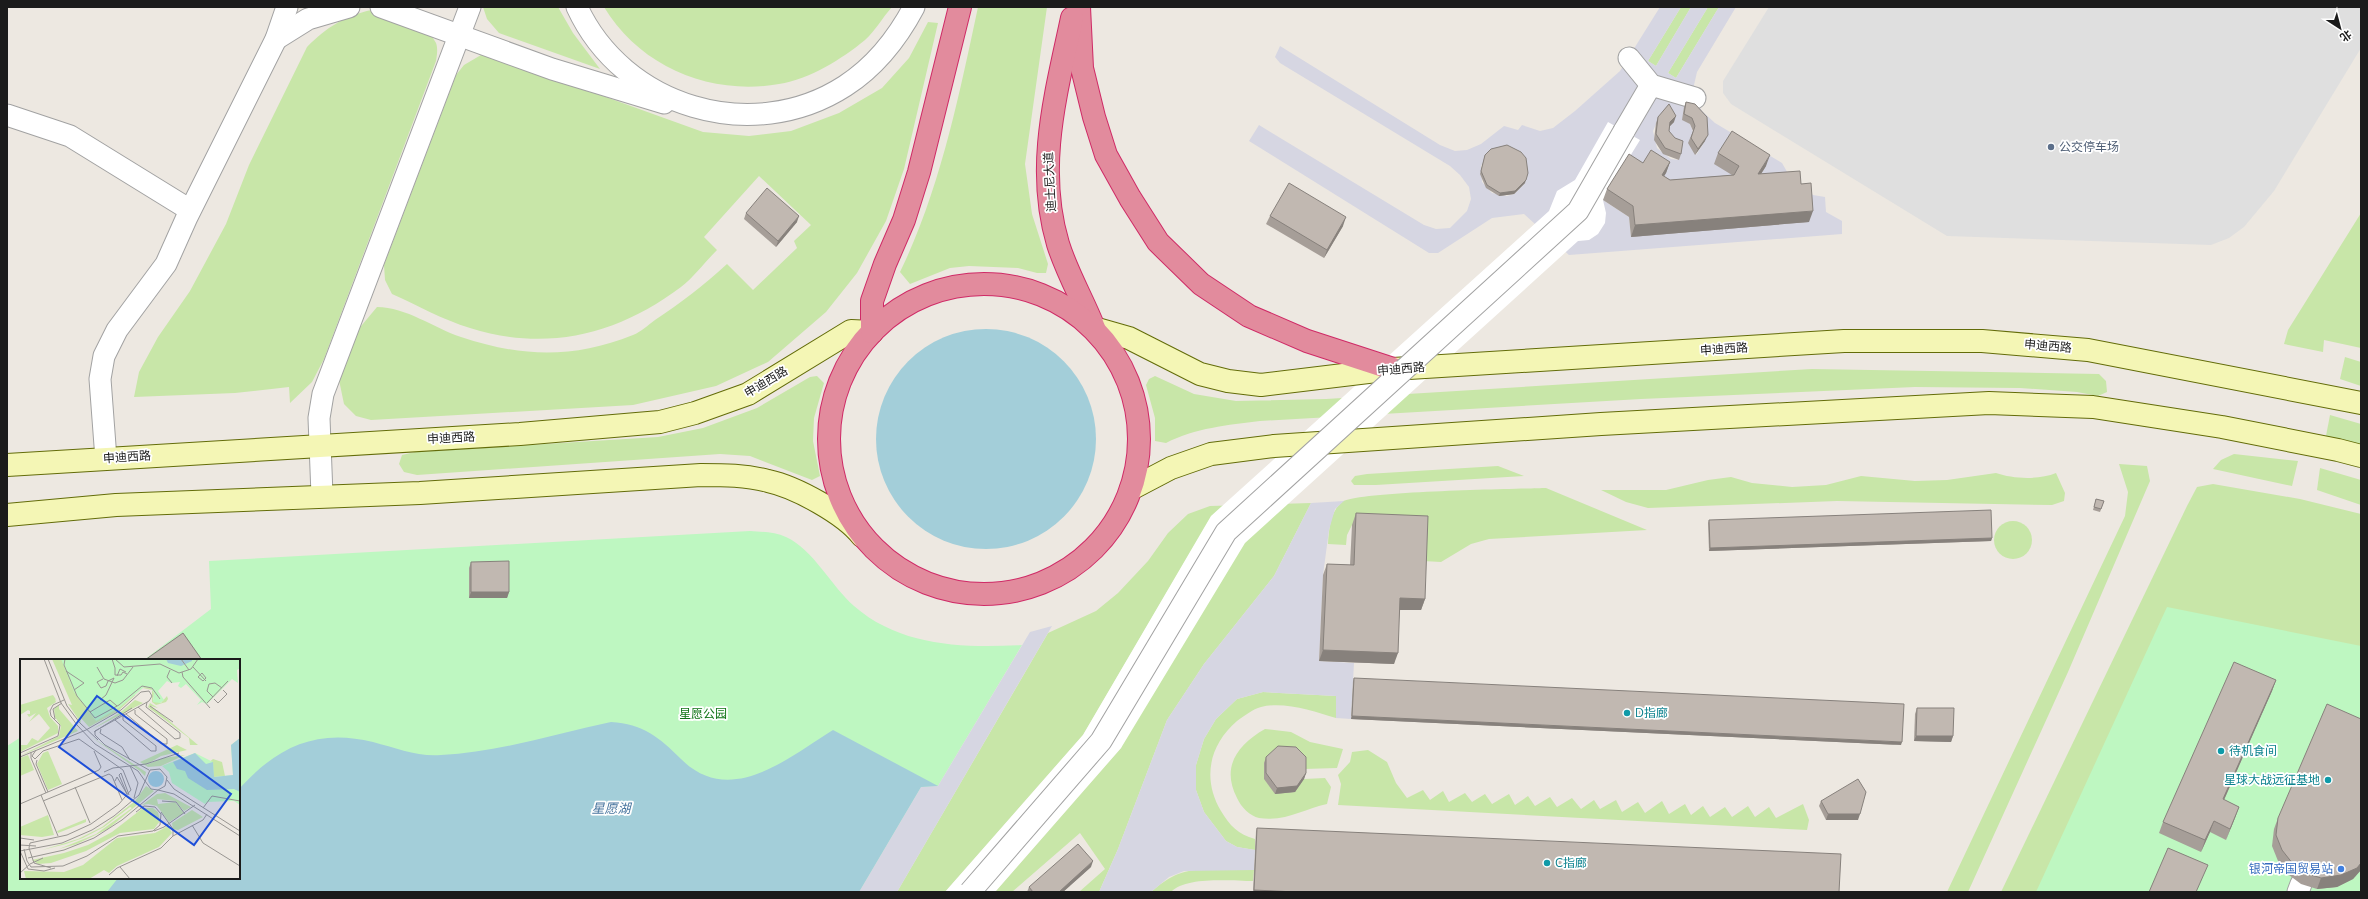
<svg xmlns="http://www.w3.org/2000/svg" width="2368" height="899" viewBox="0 0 2368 899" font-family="'Nunito Sans','Noto Sans SC',sans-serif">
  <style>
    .grass { fill: #c8e6a8 }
    .park { fill: #bef7c1 }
    .parking { fill: #dfdfdf }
    .plaza { fill: #d6d6e2; fill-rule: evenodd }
    .water { fill: #a3ced9 }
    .pier { fill: #fff }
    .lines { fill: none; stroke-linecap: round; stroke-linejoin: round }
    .street-casing { stroke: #a2a2a2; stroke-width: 23 }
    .secondary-casing { stroke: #636c09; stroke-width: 24 }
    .highway-casing { stroke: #cf2a66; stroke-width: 24 }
    .street { stroke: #fff; stroke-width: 21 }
    .secondary { stroke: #f4f6b5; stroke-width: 22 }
    .highway { stroke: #e28b9d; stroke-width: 22 }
    .street-bridge-casing { stroke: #a2a2a2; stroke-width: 23; stroke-linecap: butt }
    .street-bridge { stroke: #fff; stroke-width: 21 }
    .wall { fill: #a69e98 }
    .shaded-wall { fill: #87817c }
    .building { fill: #c1b8b1; stroke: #87817c }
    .service-dot { fill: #5c6f8a; stroke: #fff; stroke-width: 1.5 }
    .culture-dot { fill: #0f9aa8; stroke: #fff; stroke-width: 1.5 }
    .shop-dot { fill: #3f7fe0; stroke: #fff; stroke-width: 1.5 }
    .labels { text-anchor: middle; stroke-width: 3.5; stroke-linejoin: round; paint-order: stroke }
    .service-label { font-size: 12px; fill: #4e5e75; stroke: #fff; text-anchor: start }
    .street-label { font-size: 12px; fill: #1b1b1b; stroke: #fff }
    .culture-label { font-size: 12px; fill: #0d838f; stroke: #fff; text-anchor: start }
    .park-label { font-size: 12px; fill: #0f7415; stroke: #fff }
    .shop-label { font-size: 12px; fill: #366cbe; stroke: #fff; text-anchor: end }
    .water-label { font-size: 13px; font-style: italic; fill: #49769f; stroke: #fff }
    .inset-road { fill: none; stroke: #999692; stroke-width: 1 }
    .view { fill: #1d4ed8; fill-opacity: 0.15; stroke: #1d4ed8; stroke-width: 2 }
    .inset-edge { fill: none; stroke: #1b1b1b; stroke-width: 2 }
  </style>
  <rect width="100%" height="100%" fill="#ede8e1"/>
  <g class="grass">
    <polygon points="483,7 558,7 573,33 600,69 499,33 487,19"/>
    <path d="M604,7H892C883,17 875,31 865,40C842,59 810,79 779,84C711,96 640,67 604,7Z"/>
    <path d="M978,7H1047L1025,164L1032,214L1048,264L1046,273H1037L1018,268L969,266L950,268L910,284L900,272C940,190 959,96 978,7Z"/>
    <polygon points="1681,7 1691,7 1656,66 1648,61"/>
    <polygon points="1708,7 1719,7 1676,78 1668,73"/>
    <path d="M371,10C391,17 426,22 436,43C438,48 437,55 436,61L324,359L312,382L290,403L289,387L235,393L134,397L139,372L158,337L190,291L226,224L249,165L307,47C327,27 343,17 371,10Z"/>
    <path d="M928,22L938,23L904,169L886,221L857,273L826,312L768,362L716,386L633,405L371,420L356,416L344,404L339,380L357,331L377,307C406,307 434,328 461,337C521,357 573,359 633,335C641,332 648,325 655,320C681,303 704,285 727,264L753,290L797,248L794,241L811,225L759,176L704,237L717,250C705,262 694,277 681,287C617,335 547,352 470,328C443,320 417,305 392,294L385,280L384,265L456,75L464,65L481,55L503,60L703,132L749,136L791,131L839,113L882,88L909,58Z"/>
    <polygon points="2361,213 2361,348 2324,340 2323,352 2284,344 2288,330"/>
    <polygon points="2345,357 2361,362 2361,386 2340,379"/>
    <path d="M1812,369L2099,374L2106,381L2107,392L2098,396L2077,392L2020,388L1915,387L1641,399L1260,421C1228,425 1195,428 1166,443L1155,441V418L1146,385L1149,379L1155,376L1194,394L1236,401L1326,399Z"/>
    <polygon points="817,376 824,383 814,418 813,441 820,476 812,480 750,456 720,454 417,475 404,472 399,464 402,455 415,452 658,437 703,428 757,408 810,377"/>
    <polygon points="2330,415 2361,424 2361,445 2326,436"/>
    <polygon points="2234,454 2298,461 2292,486 2213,469 2221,460"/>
    <polygon points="2119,464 2147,466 2150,481 2068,672 1968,892 1947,892 2125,516 2128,492"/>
    <polygon points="1498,466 1524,476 1376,485 1354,485 1351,481 1355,476 1367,474"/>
    <polygon points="2320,468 2361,480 2361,505 2317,490"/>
    <path d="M1996,473C2013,479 2039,480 2056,473L2065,493L2064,501L2052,505L1837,501L1648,508L1626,502L1601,490H1666L1708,480L1731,477L1752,483L1792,487L1826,485L1861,476L1915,481L1947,480Z"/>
    <polygon points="2213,484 2300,499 2361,514 2361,653 2062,892 2001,892 2187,506 2197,487"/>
    <path d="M1546,488L1647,530L1489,539L1471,544L1441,562L1423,561L1352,525L1347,535L1346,545L1328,544C1329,530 1330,512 1342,502C1358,491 1517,489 1546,488Z"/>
    <polygon points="1311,503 1274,576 1204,664 1167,720 1118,849 1099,892 1079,892 1105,869 1080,833 1012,892 995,892 1121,748 1211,517 1083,735 945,892 897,892 1048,633 1096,611 1118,593 1148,561 1168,533 1188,514 1210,506"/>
    <circle cx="2013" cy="540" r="19"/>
    <path d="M1263,692L1336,696V718C1313,711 1284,701 1261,707C1253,709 1244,716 1237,721C1209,745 1202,779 1221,811C1230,826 1238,834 1255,839V850L1237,847L1226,841L1204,812L1196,790V765L1204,739L1216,719L1237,699Z"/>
    <path d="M1265,729L1291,732L1310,742L1343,749L1337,768L1304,769V779L1325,778L1331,787L1327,804C1304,809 1285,822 1259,818C1250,816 1241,807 1237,798C1221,767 1237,745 1265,729Z"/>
    <polygon points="1368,750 1387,762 1396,783 1407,798 1423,790 1430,800 1443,791 1449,802 1465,793 1472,802 1485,794 1492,804 1509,794 1515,805 1528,796 1535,806 1550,797 1557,807 1572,798 1581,809 1594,800 1600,809 1616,800 1622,812 1638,802 1645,813 1662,801 1669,814 1685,804 1691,815 1703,806 1710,817 1725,807 1732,817 1748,806 1755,817 1769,807 1776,818 1803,804 1809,820 1807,830 1338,805 1341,784 1338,775 1350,762 1352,752"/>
    <path d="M1204,869L1254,870L1253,881C1232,881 1186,876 1171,892H1151C1170,876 1179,871 1204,869Z"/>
  </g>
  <g class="park">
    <path d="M750,531C762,532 775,532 786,537C813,549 832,587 854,606C901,647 964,648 1022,645L938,786L921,787L859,892H7V746L21,737V878H239V660H144L211,609L209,561Z"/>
    <polygon points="2167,607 2361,646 2361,892 2036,892"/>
  </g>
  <polygon class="parking" points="1769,7 2361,7 2361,48 2274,191 2244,227 2229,238 2211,245 1947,236 1731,104 1723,93 1723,81"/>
  <g class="plaza">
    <path d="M1660,7H1681L1648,61L1656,66L1691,7H1708L1668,73L1676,78L1719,7H1736L1697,72L1694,85L1695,98L1702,111L1715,123L1782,163L1790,177L1813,195L1825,197L1826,212L1842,221V234L1569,255L1524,214L1492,218L1438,253H1429L1249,141L1259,125L1424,225L1436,229L1450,228L1467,211L1471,199L1469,187L1460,175L1450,166L1280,63L1275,57L1280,46L1440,145L1455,151L1467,150L1481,144L1504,126L1518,130L1522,125L1540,131L1553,128L1575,111L1620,71ZM1660,115L1676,146L1679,160L1671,159L1657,148L1653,131ZM1690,124L1706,132L1705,141L1696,155L1693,132ZM1490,152L1527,176L1525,183L1514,194L1507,196L1492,193L1482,182L1481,166ZM1735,177L1631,236L1629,217L1603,200Z"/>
    <polygon points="1344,501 1335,509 1329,530 1323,575 1319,661 1354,663 1351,719 1336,718 1336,696 1263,692 1237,699 1216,719 1204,739 1196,765 1196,790 1204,812 1226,841 1237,847 1255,850 1254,870 1184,871 1169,877 1151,892 1099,892 1118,849 1167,720 1204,664 1274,576 1311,503"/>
    <polygon points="1052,626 897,892 859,892 921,787 938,786 1030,632"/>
  </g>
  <g class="water">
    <circle cx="986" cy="439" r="110"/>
    <path d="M611,722C643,724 659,737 681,759C730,808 788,758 833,730L938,786L921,787L859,892H107L118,878H239V789C277,747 316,728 373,742C396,748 418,757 441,755C499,752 555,734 611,722Z"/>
  </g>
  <polygon class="pier" points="1608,122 1640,140 1603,200 1606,213 1605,223 1598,234 1589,240 1578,241 1245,543 1121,748 995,892 945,892 1083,735 1211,516 1549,211 1557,191 1575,180"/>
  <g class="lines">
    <defs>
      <g id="street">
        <polyline points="381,7 552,69 664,103"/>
        <path d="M577,7C623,107 752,146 845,86C876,66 897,39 914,7"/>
        <polyline points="276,39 308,19 349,7"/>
        <polyline points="1629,58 1651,85 1695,98"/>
        <polyline points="7,115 70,136 190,210"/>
        <polyline points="1624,131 1651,85"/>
        <polyline points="106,459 100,379 104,356 117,330 166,264 187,217 276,39 287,7"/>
        <polyline points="322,495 319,418 323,394 470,7"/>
        <polyline points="2298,892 2301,884"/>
      </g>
      <g id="secondary">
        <polyline points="1094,328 1129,338 1200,374 1228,381 1261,385 1393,369 1844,341 1982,341 2088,350 2361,403"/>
        <polyline points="7,465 520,434 660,422 695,413 748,394 851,331 872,332"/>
        <polyline points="1131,489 1171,468 1211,454 1274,446 1601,424 1989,403 2093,407 2222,427 2338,450 2361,456"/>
        <path d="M7,515L116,505L420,493L701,475C724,475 746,475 768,481C796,487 845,514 862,536"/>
      </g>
      <g id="highway">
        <polyline points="1079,7 1082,68 1094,117 1106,155 1130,198 1158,242 1201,284 1249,316 1307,341 1393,369"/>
        <path d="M1072,18C1056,94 1035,167 1058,244C1067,273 1083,300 1094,328"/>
        <circle cx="984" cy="439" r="155"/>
        <polyline points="872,332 872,301 885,264 904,220 919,172 960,7"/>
      </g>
    </defs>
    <use href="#street" class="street-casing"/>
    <use href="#secondary" class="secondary-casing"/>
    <use href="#highway" class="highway-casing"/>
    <use href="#street" class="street"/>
    <use href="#secondary" class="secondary"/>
    <use href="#highway" class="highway"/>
    <defs>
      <polyline id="street-bridge" points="970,892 1101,741 1226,532 1578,211 1624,131"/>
    </defs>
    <use href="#street-bridge" class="street-bridge-casing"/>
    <use href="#street-bridge" class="street-bridge"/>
  </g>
  <g class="wall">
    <polygon points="1686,102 1705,141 1695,155 1688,143 1693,131 1690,124 1682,120 1684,107"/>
    <polygon points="1658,117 1674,122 1670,126 1669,131 1681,154 1679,160 1663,154 1654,140 1656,123"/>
    <polygon points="1718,153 1766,166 1761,174 1801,184 1809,222 1631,237 1629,217 1603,200 1607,189 1643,163 1670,162 1666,173 1664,176 1670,180 1732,175 1714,164"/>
    <polygon points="1485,155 1525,183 1514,194 1499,196 1486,188 1480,174"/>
    <polygon points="746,213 797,222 776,247 744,219"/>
    <polygon points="1270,216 1343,226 1324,258 1266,224"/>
    <polygon points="2096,499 2104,501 2100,512 2093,510"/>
    <polygon points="1356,513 1425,599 1421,610 1400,610 1394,664 1319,661 1323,575 1327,564 1350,565 1352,525"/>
    <polygon points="1709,520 1992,538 1991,541 1709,551 1708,523"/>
    <polygon points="471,562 509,592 507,598 469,598 469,568"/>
    <polygon points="1354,678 1901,745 1351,719 1353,681"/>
    <polygon points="2276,680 2272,691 2224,800 2239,807 2226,840 2210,832 2201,852 2159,833 2163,822"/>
    <polygon points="1917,708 1953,736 1951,742 1914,741 1915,714"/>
    <polygon points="2361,719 2361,870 2353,879 2337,887 2317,889 2301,884 2289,875 2278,861 2272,846 2274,829 2278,818"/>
    <polygon points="1266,757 1306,773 1304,779 1295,792 1275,794 1264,779 1264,763"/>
    <polygon points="1821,801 1858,820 1826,820 1819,806"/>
    <polygon points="1257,828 1839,892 1253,892 1256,831"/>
    <polygon points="1091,867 1063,892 1027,892 1029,887"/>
  </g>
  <g class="shaded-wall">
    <polygon points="1676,116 1674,122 1668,128 1670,122"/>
    <polygon points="1708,135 1705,141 1695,155 1698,149"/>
    <polygon points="1770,155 1766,166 1754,185 1758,174"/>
    <polygon points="1670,162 1666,173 1658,186 1662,175"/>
    <polygon points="1526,180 1525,183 1514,194 1499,196 1500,193"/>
    <polygon points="1813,211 1809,222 1631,237 1635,225"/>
    <polygon points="799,216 797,222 776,247 778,241"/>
    <polygon points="1346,217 1343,226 1324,258 1327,250"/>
    <polygon points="1992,538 1991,541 1709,551 1710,548"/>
    <polygon points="471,592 509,592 507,598 469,598"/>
    <polygon points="1400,598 1425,599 1421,610 1396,610"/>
    <polygon points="1323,650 1398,653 1394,664 1319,661"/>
    <polygon points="2276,680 2272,691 2219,811 2223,799"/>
    <polygon points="1352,716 1902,742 1901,745 1351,719"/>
    <polygon points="1916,736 1953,736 1951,742 1914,741"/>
    <polygon points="1306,773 1304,779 1295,792 1275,794 1277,788"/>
    <polygon points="2239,807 2235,818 2226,840 2230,829"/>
    <polygon points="1828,814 1860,814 1858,820 1826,820"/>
    <polygon points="2214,821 2210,832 2201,852 2205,840"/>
    <polygon points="1093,861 1091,867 1063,892 1059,892"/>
    <polygon points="2361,863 2361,870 2353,879 2337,887 2317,889 2321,878"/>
    <polygon points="1254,890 1296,892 1253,892"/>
  </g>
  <g class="building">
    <polygon points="1686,102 1695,104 1707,117 1708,135 1698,149 1691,138 1695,126 1692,118 1684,114"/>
    <polygon points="1669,104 1676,116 1670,122 1669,131 1675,138 1683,141 1681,154 1665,148 1656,134 1658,117"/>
    <polygon points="1732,131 1770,155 1758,174 1800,171 1801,184 1811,183 1813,211 1635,225 1633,206 1607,189 1629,154 1643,163 1651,150 1670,162 1662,175 1670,180 1734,175 1739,166 1718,153"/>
    <polygon points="1507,145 1521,152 1526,158 1528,173 1526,180 1515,191 1500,193 1487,185 1481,171 1485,155 1491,149"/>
    <polygon points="1289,183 1346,217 1327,250 1270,216"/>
    <polygon points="767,188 799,216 778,241 746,213"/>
    <polygon points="2096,499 2104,501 2101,509 2094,507"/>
    <polygon points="1991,510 1992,538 1710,548 1709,520"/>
    <polygon points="1356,513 1428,516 1425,599 1400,598 1398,653 1323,650 1327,564 1354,565"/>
    <polygon points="509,561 509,592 471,592 471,562"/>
    <polygon points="183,633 202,660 145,660"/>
    <polygon points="2234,662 2276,680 2223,799 2239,807 2230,829 2214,821 2205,840 2163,822"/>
    <polygon points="1354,678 1904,704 1902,742 1352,716"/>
    <polygon points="2327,704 2361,719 2361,863 2357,868 2341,875 2321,878 2305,873 2293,864 2282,850 2276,835 2278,818"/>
    <polygon points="1917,708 1954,708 1953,736 1916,736"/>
    <polygon points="1278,746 1296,747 1306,757 1306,773 1297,786 1277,788 1266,773 1266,757"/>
    <polygon points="1858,779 1866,792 1860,814 1828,814 1821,801"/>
    <polygon points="1257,828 1841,854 1839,892 1296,892 1254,890"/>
    <polygon points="1078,844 1093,861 1059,892 1033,892 1029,887"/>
    <polygon points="2168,848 2208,865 2196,892 2149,892"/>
  </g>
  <circle class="service-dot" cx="2051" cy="147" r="4"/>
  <g class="culture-dot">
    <circle cx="1627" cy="713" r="4"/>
    <circle cx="2221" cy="751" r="4"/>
    <circle cx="2328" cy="780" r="4"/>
    <circle cx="1547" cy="863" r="4"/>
  </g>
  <circle class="shop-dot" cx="2341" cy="869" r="4"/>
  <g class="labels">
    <g class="service-label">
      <text x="2059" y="151">公交停车场</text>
    </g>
    <g class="street-label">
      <text transform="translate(1050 182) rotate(-93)" y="4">迪士尼大道</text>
      <text transform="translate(2048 346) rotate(5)" y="4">申迪西路</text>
      <text transform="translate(1724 349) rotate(-4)" y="4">申迪西路</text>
      <text transform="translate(1401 369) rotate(-5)" y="4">申迪西路</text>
      <text transform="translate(766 382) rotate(-31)" y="4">申迪西路</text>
      <text transform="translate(451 438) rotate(-3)" y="4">申迪西路</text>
      <text transform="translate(127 457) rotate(-4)" y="4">申迪西路</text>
    </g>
    <g class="culture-label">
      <text x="1635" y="717">D指廊</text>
      <text x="2229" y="755">待机食间</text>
      <text x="2320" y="784" text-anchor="end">星球大战远征基地</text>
      <text x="1555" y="867">C指廊</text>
    </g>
    <g class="park-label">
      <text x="703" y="718">星愿公园</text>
    </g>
    <g class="shop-label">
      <text x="2333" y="873">银河帝国贸易站</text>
    </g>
    <g class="water-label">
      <text x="611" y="813">星愿湖</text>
    </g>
  </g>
  <g transform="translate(20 659)">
    <rect width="220" height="220" fill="#ede8e1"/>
    <path d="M32,0H43L115,36L124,28L131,29L134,34L133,41L141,44L147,37L148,40L146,43L136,46L132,43V31L123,29L98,52L69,68L60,58L61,64L48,45L52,46ZM33,36L37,42L35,40L36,43L27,49L30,58L38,67V74L0,93V86H7L12,79L18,82L30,69L19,55L9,63L16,54L9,58L7,55H10V52L8,51L0,56V46ZM115,41L123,44L71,71L102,52ZM130,44L138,49L131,47L140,54L178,86H170L169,79L128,48ZM39,46V50L58,72L0,97L39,77L41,67L35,58L34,50L37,51L34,50ZM70,77L126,113L125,117L120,112ZM157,86L167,91L141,97L126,106L143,99L165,96L141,107L128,108L120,103ZM28,92L42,125L28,131L17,105L23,94ZM8,96L14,111L0,117V99ZM193,100L202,103L205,117L194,118L187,105ZM126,127L134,132L88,170L57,185L39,190L76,175L112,149L110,148L84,168L63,179L46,185L22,191L58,180L82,168L115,142ZM145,134L171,148L164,152L155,142L137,140L138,145L155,143L164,154L149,163L137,147L128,145L122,146L137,135ZM123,149H133L138,153L140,162L134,170L100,174L66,192L31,204L18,205L12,201L44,194L68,186L92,173ZM172,151L183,158L158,171L153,170L152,164ZM28,156L34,176L22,178L0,176V168ZM66,160V163L38,174L37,172ZM148,167L152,174L139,188L97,207L89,214L84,211L69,220H6L4,212L44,213L63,206L97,179L135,174Z" fill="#c8e6a8"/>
    <path d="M41,0H220V9L217,11L218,24L212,20L187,45L182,43L177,46L181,41L166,25L161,29L158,27L160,23L151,24L147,22L138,32L144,41L140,44L133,43L134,34L131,29L124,28L100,48L76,62L54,33ZM220,79V146L214,142L187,143L185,145L152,124L149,113L142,107L175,94L193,103L194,118L213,116L211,86Z" fill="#bef7c1"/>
    <path d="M146,0H172V2L161,7L148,4ZM220,79V133L214,130L187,131L168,119L165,112L157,110L153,103L175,94L186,105L193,103L194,118L213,116L211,86ZM128 120a8 8 0 1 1 16 0a8 8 0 1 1-16 0Z" fill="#a3ced9"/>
    <path class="inset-road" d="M24,0L41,44L57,66L75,85L118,112L125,122M28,0L47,47L60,64L78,81M45,0L44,6L57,37L75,59L99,46L122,27L132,29L140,40M92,0L95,9V16H101L103,13L107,15M95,0L104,8L140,5L159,14L171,10L178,0M161,0L169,11M77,8L84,20L95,24L103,21L113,8M173,8L186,22M150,11L147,18L152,24M46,12L64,24L54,31M162,13L163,18L190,49M182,14L186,19L183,22L178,18ZM97,17L100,10L106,13M83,20L77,23L81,29L86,27L88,22L94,19M193,38L187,32L189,25L195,24L202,29M194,40L198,44L207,35L203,31M80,41L86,36L94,19M187,44L208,22M130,47L153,63M118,48L155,80L160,79V74L126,48L127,43M70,53L90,41L97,47M106,55L142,85H147V80L115,55V51M35,60L33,50L42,44M95,61L131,92H136V87L103,61V57M81,70L80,74L102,88L110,101M74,73L112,49M85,86L129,111M16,91L12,97L15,100L23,92L59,80L103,111L111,131L99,145L71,165L47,176L10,184L9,189L14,204L31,209M11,93V99L26,134M0,94L38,77L40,66L31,57L30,52L33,46L44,41M0,98L66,71L101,51L121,33L129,32L132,37L129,42L75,72V76L85,86M17,101L16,105L28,133M110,107L118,124L114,139M84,113L93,109L126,105L159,94M147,121L154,130L220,172M95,122L97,118L107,135L99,116L101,114L109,136M55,128L70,164M138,131L154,135L220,177M21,136L38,177M23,142L89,115L92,117L102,141M142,142L156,143L165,155M0,145L79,111L81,108L74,92M183,149L192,137L220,142M141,153L153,170V177M172,166L183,184L220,207M134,172L144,168L175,146M0,179L14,181M0,186L16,187M4,190L7,202L11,208L43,207L67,197L98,177L133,172L140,166L141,155L135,148L124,147L116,153M0,192L8,210L24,212L35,209M0,192L42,184L72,171L94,157L119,136L130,111L140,110L147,118L145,127L138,131L131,130L125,122M8,199L44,191L74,179L102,161L138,131M100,208L110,220M0,214L10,205L23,199M89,216L97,209L141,189L153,177L183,161L187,155"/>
    <path class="view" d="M77,37L211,135L174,186L39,88Z"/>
    <rect width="220" height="220" class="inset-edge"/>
  </g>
  <rect width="2368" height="899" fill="none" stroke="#1b1b1b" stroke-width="16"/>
  <g transform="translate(2340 28) rotate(144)" stroke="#ffffff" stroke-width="3" paint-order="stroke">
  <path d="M0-3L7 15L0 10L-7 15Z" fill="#1b1b1b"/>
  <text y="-6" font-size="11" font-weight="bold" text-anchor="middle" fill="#1b1b1b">北</text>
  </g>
</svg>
